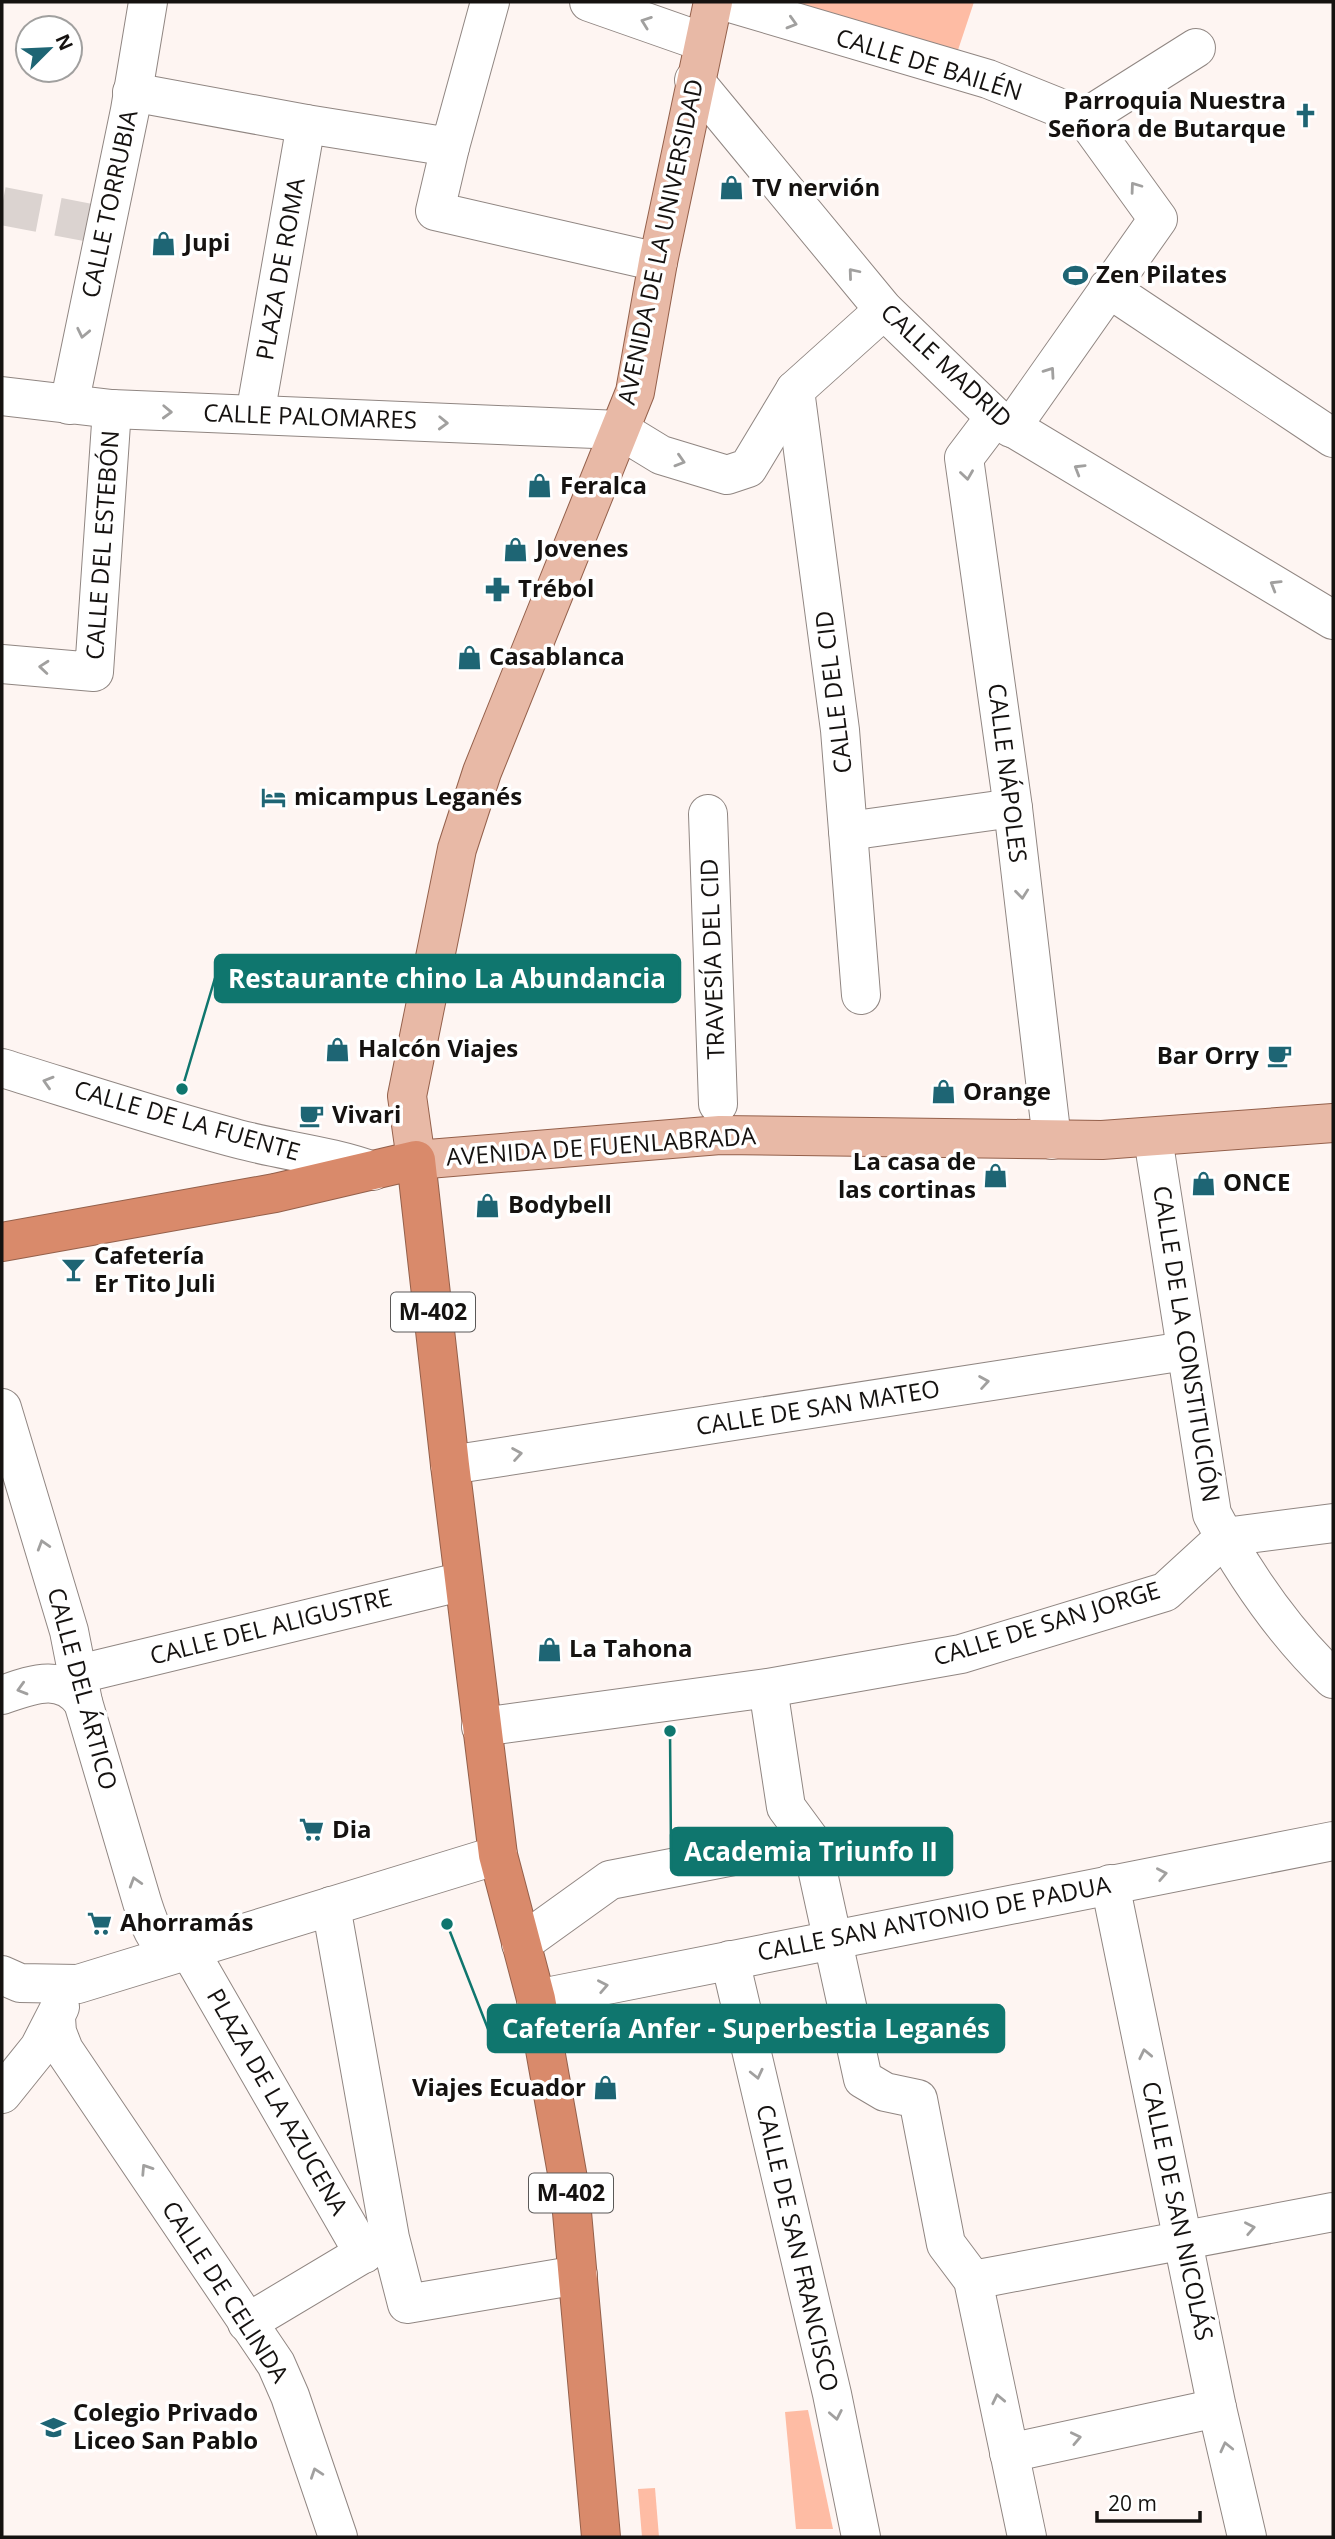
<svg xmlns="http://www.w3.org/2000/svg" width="1335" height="2539" viewBox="0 0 1335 2539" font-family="'Open Sans',sans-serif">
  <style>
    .green { fill: #febca4 }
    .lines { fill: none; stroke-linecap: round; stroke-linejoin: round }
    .minor-tunnel { stroke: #dbd3d0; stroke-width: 38; stroke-dasharray: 38 19; stroke-linecap: butt }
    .minor-casing { stroke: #908682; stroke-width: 40 }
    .major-casing { stroke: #94604b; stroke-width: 40 }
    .highway-casing { stroke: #94604b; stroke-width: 40 }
    .minor { stroke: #fff; stroke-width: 38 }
    .major { stroke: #e8b9a6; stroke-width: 38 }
    .highway { stroke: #d98a6b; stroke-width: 38 }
    .oneway { stroke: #a1a09f }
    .labels { text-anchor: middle; stroke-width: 7; stroke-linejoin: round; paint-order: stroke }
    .shield { fill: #fff; stroke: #5b5958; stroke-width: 2 }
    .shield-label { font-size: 23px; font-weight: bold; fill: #151210 }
    .street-label { font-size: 24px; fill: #151210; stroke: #fff }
    .poi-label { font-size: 24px; font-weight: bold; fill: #151210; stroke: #fff; text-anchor: start }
    .leader { fill: none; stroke: #0f766e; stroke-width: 2.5 }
    .callout-dot { fill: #0f766e; stroke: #fff; stroke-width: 2.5 }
    .callout { fill: #0f766e; stroke: #0f766e; stroke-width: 2.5 }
    .callout-label { font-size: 26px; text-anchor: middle; font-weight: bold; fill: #fff }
  </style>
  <rect width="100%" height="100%" fill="#fef5f2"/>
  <g class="green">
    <polygon points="793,2 974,2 956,56"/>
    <polygon points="808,2410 833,2529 796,2529 785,2412"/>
    <polygon points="655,2488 659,2537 642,2537 638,2489"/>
  </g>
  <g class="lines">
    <polyline class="minor-tunnel" points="2,206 106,226"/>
    <defs>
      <g id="minor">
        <polyline points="589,2 703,42"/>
        <polyline points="727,2 988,79 1085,118"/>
        <polyline points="694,80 884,310 995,417 1333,620"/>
        <polyline points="132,92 306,124"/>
        <polyline points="1085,118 1196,48"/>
        <polyline points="450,147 435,211 658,262"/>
        <polyline points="1108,288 1333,438"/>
        <polyline points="795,390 840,730 861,995"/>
        <polyline points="2,396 112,409 620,430 661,455 727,475 748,468 795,390 884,310"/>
        <polyline points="69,405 130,110 148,2"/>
        <polyline points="255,415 306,124 450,147 490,2"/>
        <polyline points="995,417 964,458 1013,808 1052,1140"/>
        <polyline points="1011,428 1158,219 1085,118"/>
        <polyline points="2,664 94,672 112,409"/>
        <polyline points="708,814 718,1104"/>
        <polyline points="848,831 1013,808"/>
        <path d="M2,1068C80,1092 159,1118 238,1139C283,1151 329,1155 373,1171"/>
        <path d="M1153,1138L1212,1514C1243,1572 1285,1633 1333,1679"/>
        <path d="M2,1408L69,1631L83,1702L142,1902C149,1924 157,1952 184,1951"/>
        <polyline points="450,1465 1185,1351"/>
        <polyline points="79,1674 464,1581"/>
        <polyline points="768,1688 786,1807 811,1841"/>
        <path d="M2,1695C31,1685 62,1672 83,1702"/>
        <polyline points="481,1727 768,1688 961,1654 1165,1592 1225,1537 1333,1523"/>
        <polyline points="1110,1884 1217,2408 1247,2537"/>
        <polyline points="331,1906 390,2238 407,2304 578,2275"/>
        <polyline points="521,1944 610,1880 811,1841 863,2079 885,2092 918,2099 946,2244 973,2280 1027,2537"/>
        <polyline points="189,1950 364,2254"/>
        <polyline points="730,1960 832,2394 861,2537"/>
        <polyline points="2,1975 20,1983 78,1984 498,1855"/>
        <polyline points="536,1999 1333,1841"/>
        <polyline points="56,2018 57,2032 64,2050 276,2364 290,2396 338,2537"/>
        <polyline points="2,2094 39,2048 60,2007"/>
        <polyline points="973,2280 1333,2212"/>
        <polyline points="247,2323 386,2240"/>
        <polyline points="1009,2453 1217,2408"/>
      </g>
      <polyline id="major" points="713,2 658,262 635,392 482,772 457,849 407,1096 416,1160 720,1135 1102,1140 1333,1123"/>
      <polyline id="highway" points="2,1242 275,1193 416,1160 450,1465 498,1855 536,1999 570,2190 601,2537"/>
    </defs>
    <use href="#minor" class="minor-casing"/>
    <use href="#major" class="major-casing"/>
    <use href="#highway" class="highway-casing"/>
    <use href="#minor" class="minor"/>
    <use href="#major" class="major"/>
    <use href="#highway" class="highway"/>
  </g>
  <defs><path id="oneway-chevron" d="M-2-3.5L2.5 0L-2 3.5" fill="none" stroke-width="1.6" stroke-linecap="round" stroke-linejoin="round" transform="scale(1.75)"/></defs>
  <g class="oneway">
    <use href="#oneway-chevron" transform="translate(646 22) rotate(-160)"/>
    <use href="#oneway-chevron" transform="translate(792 23) rotate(16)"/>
    <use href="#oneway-chevron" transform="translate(1135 187) rotate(-126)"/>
    <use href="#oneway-chevron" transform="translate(853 273) rotate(-130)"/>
    <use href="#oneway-chevron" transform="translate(83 333) rotate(102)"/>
    <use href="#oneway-chevron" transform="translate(1050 372) rotate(-55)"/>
    <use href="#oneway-chevron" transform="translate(167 412) rotate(2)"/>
    <use href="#oneway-chevron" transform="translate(443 423) rotate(2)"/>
    <use href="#oneway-chevron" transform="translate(680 461) rotate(17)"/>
    <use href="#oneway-chevron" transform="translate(1079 469) rotate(-149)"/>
    <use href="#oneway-chevron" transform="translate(967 475) rotate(82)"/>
    <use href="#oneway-chevron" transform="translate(1275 585) rotate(-149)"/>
    <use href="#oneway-chevron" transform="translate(44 667) rotate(-175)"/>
    <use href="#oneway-chevron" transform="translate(1022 894) rotate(84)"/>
    <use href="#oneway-chevron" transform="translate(48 1082) rotate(-163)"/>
    <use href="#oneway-chevron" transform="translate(984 1382) rotate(-9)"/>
    <use href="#oneway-chevron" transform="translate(517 1454) rotate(-9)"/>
    <use href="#oneway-chevron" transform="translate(43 1545) rotate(-107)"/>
    <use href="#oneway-chevron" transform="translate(22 1689) rotate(164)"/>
    <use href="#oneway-chevron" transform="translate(1162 1874) rotate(-11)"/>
    <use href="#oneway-chevron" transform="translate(135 1882) rotate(-107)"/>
    <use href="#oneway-chevron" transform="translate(603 1986) rotate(-11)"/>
    <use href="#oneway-chevron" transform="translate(1145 2054) rotate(-102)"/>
    <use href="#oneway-chevron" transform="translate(757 2074) rotate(77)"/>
    <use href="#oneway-chevron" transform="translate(146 2169) rotate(-123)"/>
    <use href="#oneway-chevron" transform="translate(1250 2228) rotate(-11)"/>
    <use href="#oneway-chevron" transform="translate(998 2399) rotate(-102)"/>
    <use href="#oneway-chevron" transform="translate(836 2415) rotate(79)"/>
    <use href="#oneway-chevron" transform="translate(1076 2438) rotate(-12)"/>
    <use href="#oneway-chevron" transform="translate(1226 2447) rotate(-103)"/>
    <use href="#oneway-chevron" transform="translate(316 2473) rotate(-109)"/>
  </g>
  <defs>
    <symbol id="church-bare" viewBox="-9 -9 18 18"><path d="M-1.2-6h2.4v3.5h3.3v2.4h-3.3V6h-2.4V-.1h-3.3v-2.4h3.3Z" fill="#1e6574" stroke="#fff" stroke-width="2.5" paint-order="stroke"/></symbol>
    <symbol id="shop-bare" viewBox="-9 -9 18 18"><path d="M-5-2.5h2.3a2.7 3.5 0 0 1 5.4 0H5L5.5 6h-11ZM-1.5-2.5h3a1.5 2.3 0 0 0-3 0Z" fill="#1e6574" stroke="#fff" stroke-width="2.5" paint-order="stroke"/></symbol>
    <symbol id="stadium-bare" viewBox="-9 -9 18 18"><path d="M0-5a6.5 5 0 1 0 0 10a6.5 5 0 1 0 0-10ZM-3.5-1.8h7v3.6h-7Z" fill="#1e6574" stroke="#fff" stroke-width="2.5" paint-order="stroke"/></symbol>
    <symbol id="pharmacy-bare" viewBox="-9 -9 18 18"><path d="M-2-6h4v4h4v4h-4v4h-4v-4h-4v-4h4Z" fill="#1e6574" stroke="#fff" stroke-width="2.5" paint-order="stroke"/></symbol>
    <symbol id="hotel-bare" viewBox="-9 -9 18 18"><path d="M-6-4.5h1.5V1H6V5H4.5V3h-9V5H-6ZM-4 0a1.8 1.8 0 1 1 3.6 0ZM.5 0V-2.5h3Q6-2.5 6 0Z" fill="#1e6574" stroke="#fff" stroke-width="2.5" paint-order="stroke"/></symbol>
    <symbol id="cafe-bare" viewBox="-9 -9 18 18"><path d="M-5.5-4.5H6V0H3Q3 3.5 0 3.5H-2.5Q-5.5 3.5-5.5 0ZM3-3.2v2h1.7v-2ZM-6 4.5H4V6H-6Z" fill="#1e6574" stroke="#fff" stroke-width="2.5" paint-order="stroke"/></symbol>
    <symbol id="bar-bare" viewBox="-9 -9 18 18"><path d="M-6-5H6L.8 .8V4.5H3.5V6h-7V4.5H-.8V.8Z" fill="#1e6574" stroke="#fff" stroke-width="2.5" paint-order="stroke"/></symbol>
    <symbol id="supermarket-bare" viewBox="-9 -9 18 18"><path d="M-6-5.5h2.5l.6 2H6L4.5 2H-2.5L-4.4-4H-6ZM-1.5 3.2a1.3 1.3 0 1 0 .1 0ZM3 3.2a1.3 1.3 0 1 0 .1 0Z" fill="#1e6574" stroke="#fff" stroke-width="2.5" paint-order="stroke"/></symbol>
    <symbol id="school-bare" viewBox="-9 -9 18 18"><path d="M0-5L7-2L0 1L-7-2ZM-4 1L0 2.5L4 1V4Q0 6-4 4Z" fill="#1e6574" stroke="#fff" stroke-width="2.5" paint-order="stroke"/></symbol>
  </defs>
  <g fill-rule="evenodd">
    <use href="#church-bare" x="1288" y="98" width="35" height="35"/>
    <use href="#shop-bare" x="714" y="170" width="35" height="35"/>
    <use href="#shop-bare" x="146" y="226" width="35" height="35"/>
    <use href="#stadium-bare" x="1058" y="258" width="35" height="35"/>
    <use href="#shop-bare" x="522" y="468" width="35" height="35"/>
    <use href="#shop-bare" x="498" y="532" width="35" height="35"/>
    <use href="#pharmacy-bare" x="480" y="572" width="35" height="35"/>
    <use href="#shop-bare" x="452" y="640" width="35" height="35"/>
    <use href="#hotel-bare" x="256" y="780" width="35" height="35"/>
    <use href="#shop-bare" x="320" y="1032" width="35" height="35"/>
    <use href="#cafe-bare" x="1262" y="1038" width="35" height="35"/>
    <use href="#shop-bare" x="926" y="1074" width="35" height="35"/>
    <use href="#cafe-bare" x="294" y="1098" width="35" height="35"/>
    <use href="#shop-bare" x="978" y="1158" width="35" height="35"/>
    <use href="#shop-bare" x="1186" y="1166" width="35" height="35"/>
    <use href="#shop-bare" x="470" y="1188" width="35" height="35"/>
    <use href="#bar-bare" x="56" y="1252" width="35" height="35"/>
    <use href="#shop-bare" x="532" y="1632" width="35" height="35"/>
    <use href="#supermarket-bare" x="294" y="1812" width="35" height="35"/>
    <use href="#supermarket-bare" x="82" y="1906" width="35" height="35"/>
    <use href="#shop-bare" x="588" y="2070" width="35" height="35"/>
    <use href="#school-bare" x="36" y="2410" width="35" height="35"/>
  </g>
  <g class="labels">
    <g class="shield">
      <rect x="391" y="1292.5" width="84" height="39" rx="5"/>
      <rect x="529" y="2173.5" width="84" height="39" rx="5"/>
    </g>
    <g class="shield-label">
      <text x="433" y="1320">M-402</text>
      <text x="571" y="2201">M-402</text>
    </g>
    <g class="street-label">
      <text transform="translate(929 65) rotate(17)" y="8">CALLE DE BAILÉN</text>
      <text transform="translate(110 204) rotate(-78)" y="8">CALLE TORRUBIA</text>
      <text transform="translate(661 242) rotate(-78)" y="8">AVENIDA DE LA UNIVERSIDAD</text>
      <text transform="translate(281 269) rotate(-80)" y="8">PLAZA DE ROMA</text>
      <text transform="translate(946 366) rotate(43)" y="8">CALLE MADRID</text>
      <text transform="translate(310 417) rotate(2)" y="8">CALLE PALOMARES</text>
      <text transform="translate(103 545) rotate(-86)" y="8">CALLE DEL ESTEBÓN</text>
      <text transform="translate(834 692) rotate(-97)" y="8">CALLE DEL CID</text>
      <text transform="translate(1007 773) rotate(83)" y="8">CALLE NÁPOLES</text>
      <text transform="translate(713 959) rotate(-92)" y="8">TRAVESÍA DEL CID</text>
      <text transform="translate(187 1121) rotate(16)" y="8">CALLE DE LA FUENTE</text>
      <text transform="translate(601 1147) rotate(-4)" y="8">AVENIDA DE FUENLABRADA</text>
      <text transform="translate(1186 1344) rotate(81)" y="8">CALLE DE LA CONSTITUCIÓN</text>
      <text transform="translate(818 1408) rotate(-9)" y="8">CALLE DE SAN MATEO</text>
      <text transform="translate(1047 1624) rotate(-17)" y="8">CALLE DE SAN JORGE</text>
      <text transform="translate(271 1627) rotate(-14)" y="8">CALLE DEL ALIGUSTRE</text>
      <text transform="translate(82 1689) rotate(75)" y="8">CALLE DEL ÁRTICO</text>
      <text transform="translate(934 1919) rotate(-11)" y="8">CALLE SAN ANTONIO DE PADUA</text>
      <text transform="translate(277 2102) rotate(60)" y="8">PLAZA DE LA AZUCENA</text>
      <text transform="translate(1177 2211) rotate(78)" y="8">CALLE DE SAN NICOLÁS</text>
      <text transform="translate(797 2248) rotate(77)" y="8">CALLE DE SAN FRANCISCO</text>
      <text transform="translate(225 2292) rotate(57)" y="8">CALLE DE CELINDA</text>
    </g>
    <g class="poi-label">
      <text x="1286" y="109" text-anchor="end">Parroquia Nuestra<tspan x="1286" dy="28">Señora de Butarque</tspan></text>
      <text x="752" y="196">TV nervión</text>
      <text x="184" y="251">Jupi</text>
      <text x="1096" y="283">Zen Pilates</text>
      <text x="560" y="494">Feralca</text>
      <text x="536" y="557">Jovenes</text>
      <text x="518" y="597">Trébol</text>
      <text x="489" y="665">Casablanca</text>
      <text x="294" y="805">micampus Leganés</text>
      <text x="358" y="1057">Halcón Viajes</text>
      <text x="1259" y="1064" text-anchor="end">Bar Orry</text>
      <text x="963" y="1100">Orange</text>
      <text x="332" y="1123">Vivari</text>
      <text x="976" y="1170" text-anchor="end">La casa de<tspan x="976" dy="28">las cortinas</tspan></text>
      <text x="1223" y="1191">ONCE</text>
      <text x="508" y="1213">Bodybell</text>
      <text x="94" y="1264">Cafetería<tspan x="94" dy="28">Er Tito Juli</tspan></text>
      <text x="569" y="1657">La Tahona</text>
      <text x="332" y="1838">Dia</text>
      <text x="120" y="1931">Ahorramás</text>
      <text x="586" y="2096" text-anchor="end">Viajes Ecuador</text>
      <text x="73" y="2421">Colegio Privado<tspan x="73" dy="28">Liceo San Pablo</tspan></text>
    </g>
  </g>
  <path class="leader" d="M182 1089L215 978M670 1731L671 1852M447 1924L488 2029"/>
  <g class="callout-dot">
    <circle cx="182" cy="1089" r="7"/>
    <circle cx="670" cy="1731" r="7"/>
    <circle cx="447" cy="1924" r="7"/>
  </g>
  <g class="callout">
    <rect x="215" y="955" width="465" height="47" rx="7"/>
    <rect x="671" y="1828" width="281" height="47" rx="7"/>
    <rect x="488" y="2005" width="516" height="47" rx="7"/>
  </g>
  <g class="callout-label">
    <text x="447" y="988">Restaurante chino La Abundancia</text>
    <text x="811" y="1861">Academia Triunfo II</text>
    <text x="746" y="2038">Cafetería Anfer - Superbestia Leganés</text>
  </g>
  <rect width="1335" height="2539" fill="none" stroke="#151210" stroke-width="7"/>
  <g transform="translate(49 49) rotate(66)"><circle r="33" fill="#ffffff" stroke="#a1a09f" stroke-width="2"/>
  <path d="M0-5L12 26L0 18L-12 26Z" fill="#1e6574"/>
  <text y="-10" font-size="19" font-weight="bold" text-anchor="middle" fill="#151210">N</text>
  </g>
  <path d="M1097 2511v10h103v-10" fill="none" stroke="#151210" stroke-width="3.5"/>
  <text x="1108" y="2511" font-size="21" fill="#151210" stroke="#ffffff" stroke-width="5" paint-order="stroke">20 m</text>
</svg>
